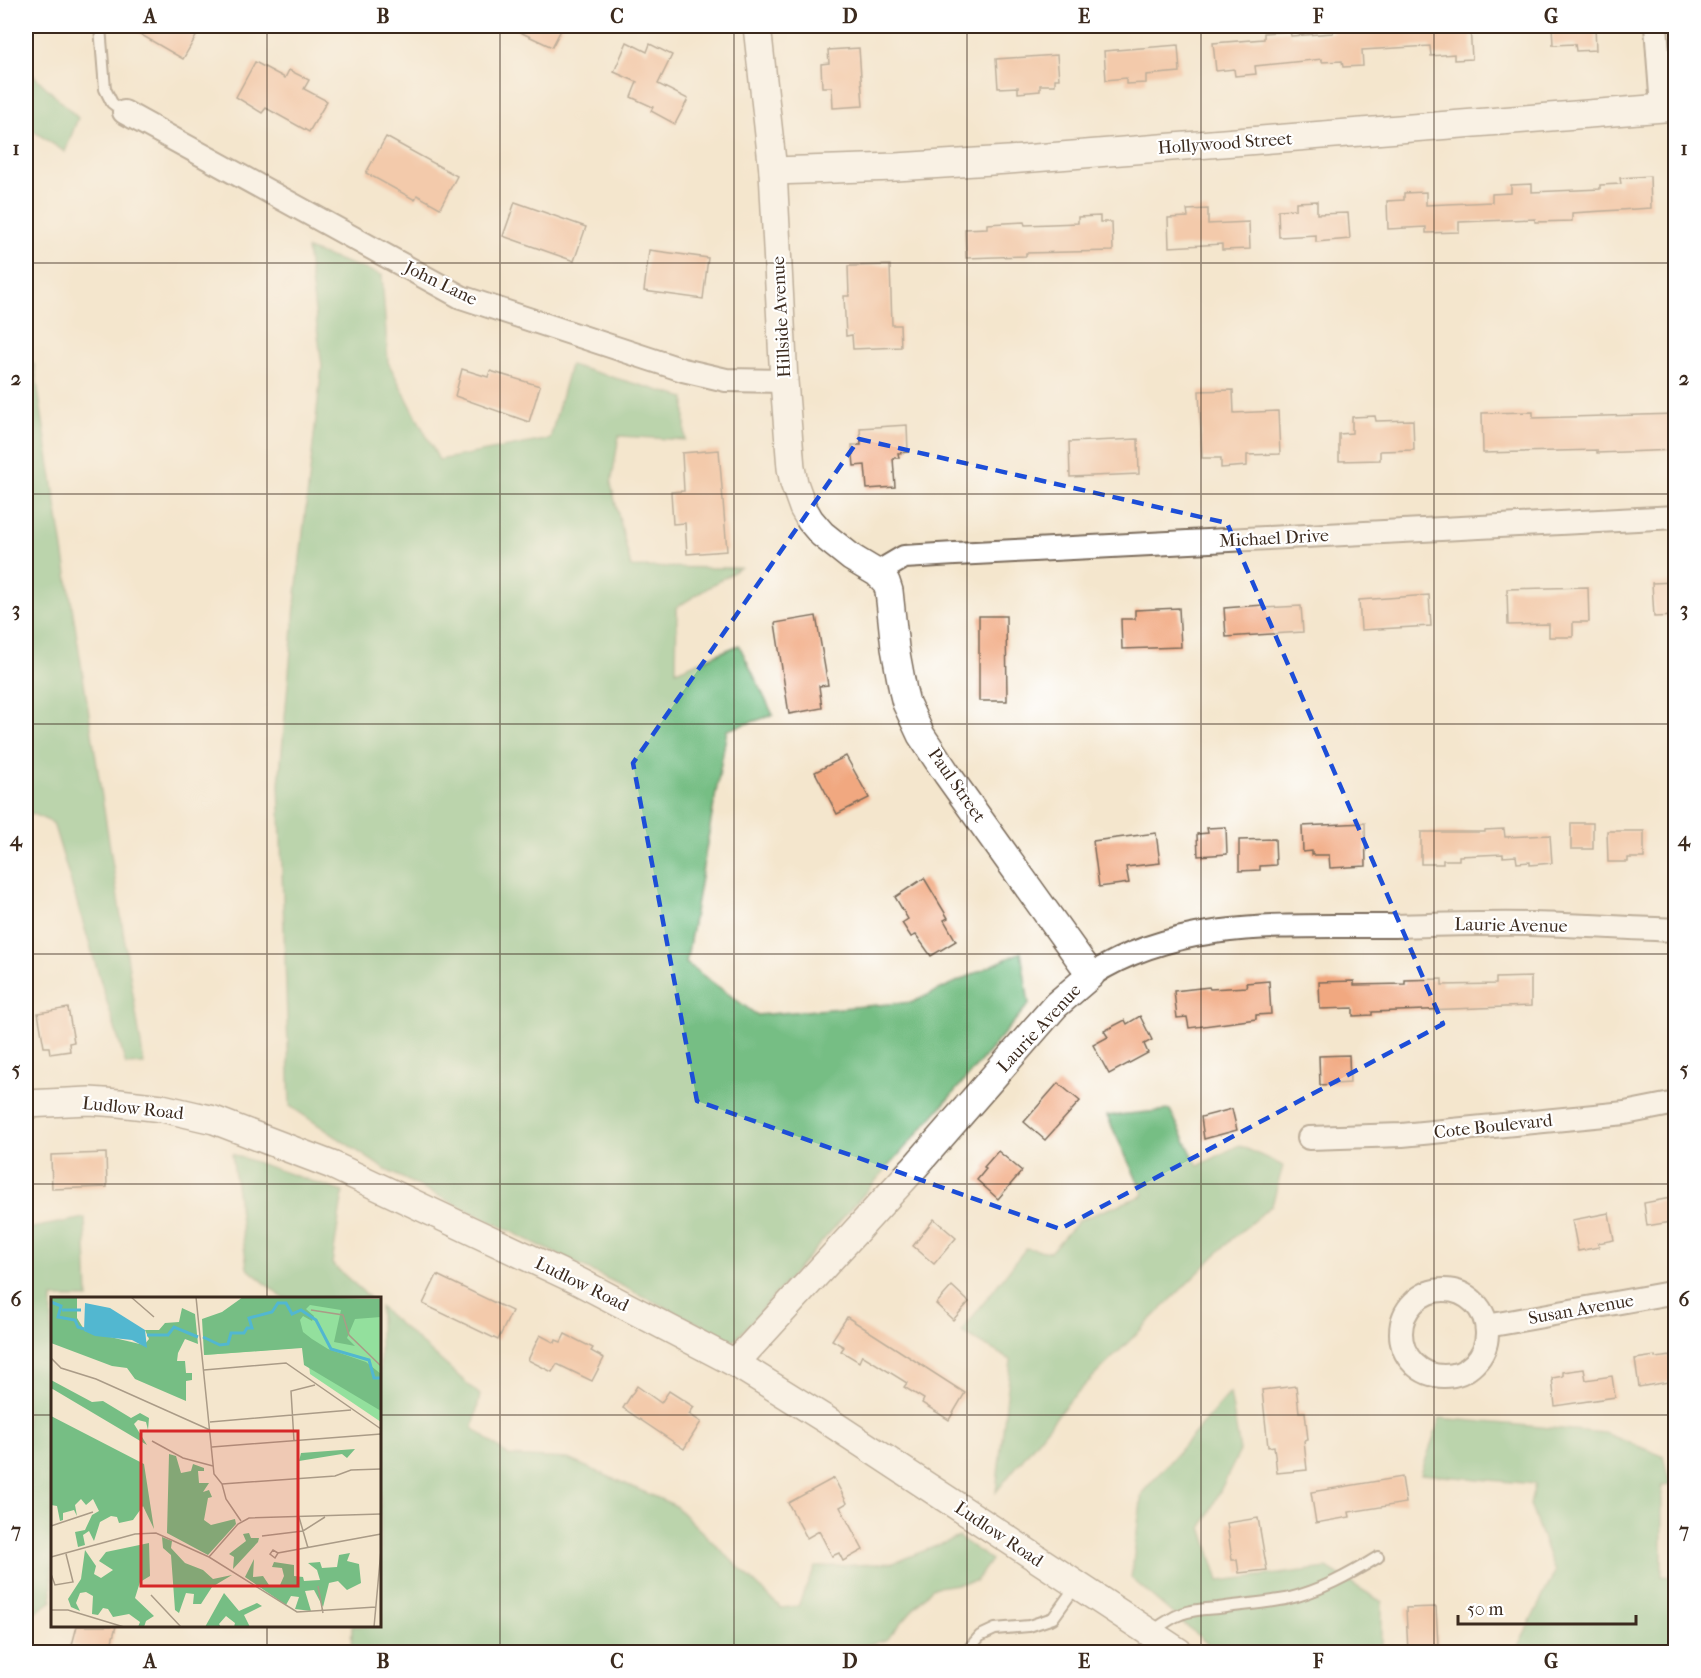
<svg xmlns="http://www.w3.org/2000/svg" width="1701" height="1678" viewBox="0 0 1701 1678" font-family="'IM FELL French Canon',serif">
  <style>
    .forest { fill: #76be84; stroke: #587451; stroke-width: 1.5 }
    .building { fill: #f1a880 }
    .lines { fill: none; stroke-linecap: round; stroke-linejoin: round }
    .service-casing { stroke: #7c6c5b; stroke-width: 14 }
    .minor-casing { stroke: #7c6c5b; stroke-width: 26 }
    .tertiary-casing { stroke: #7c6c5b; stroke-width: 30 }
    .service { stroke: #fff; stroke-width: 10 }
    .minor { stroke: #fff; stroke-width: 22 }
    .tertiary { stroke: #fff; stroke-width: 27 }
    .marked { fill: none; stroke: #1d4ed8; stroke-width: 4.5; stroke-dasharray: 12 8; stroke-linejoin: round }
    .grid { fill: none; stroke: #3b2a1e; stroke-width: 1.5; stroke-opacity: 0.55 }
    .labels { text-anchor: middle; stroke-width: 4.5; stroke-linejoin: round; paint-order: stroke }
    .street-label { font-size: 18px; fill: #3b2a1e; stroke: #fff }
    .inset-river { fill: none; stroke: #52b7d0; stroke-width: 3 }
    .inset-road { fill: none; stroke: #aa9b87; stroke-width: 1.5 }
    .view { fill: #d62828; fill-opacity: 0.15; stroke: #d62828; stroke-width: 3 }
    .inset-edge { fill: none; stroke: #3b2a1e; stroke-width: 3 }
    .neatline { fill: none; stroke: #3b2a1e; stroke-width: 2 }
    .grid-label { font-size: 20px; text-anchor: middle; font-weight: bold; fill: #3b2a1e }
  </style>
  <rect width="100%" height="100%" fill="#fff"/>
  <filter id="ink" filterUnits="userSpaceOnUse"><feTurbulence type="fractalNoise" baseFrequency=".0167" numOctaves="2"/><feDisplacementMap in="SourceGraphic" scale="12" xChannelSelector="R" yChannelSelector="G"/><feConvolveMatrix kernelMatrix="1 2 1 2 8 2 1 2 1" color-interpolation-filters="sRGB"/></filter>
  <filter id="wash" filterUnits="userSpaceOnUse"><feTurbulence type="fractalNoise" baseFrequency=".008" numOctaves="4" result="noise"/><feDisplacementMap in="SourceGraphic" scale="24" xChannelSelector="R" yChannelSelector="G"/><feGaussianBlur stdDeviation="1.35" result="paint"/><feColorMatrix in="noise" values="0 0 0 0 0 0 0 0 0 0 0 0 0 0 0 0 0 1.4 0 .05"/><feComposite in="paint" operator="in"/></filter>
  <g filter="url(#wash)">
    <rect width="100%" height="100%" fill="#f4e6cd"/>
    <g class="forest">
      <polygon points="26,68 78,118 65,152 26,126"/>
      <polygon points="307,249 382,275 388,362 439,460 550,439 570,365 685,398 685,440 619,436 611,484 631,567 740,568 677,607 676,671 739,645 773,715 727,730 686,963 757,1015 913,1002 1021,952 1029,1004 963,1082 734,1341 386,1170 290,1106 279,784 296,594 322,366"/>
      <polygon points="26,359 34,364 144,1064 126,1065 53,823 26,811"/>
      <polygon points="1170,1110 1198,1166 1239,1145 1283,1166 1272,1205 1232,1239 1070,1400 996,1492 1011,1360 961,1332 1026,1248 1050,1252 1079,1220 1144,1195 1107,1116"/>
      <polygon points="232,1154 343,1192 332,1264 370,1298 283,1298 247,1268"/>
      <polygon points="85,1218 88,1298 52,1298 52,1601 26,1619 26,1229"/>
      <polygon points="380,1307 480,1395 473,1428 509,1456 568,1459 674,1505 781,1608 798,1606 815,1567 893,1563 959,1537 991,1560 976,1581 932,1588 886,1640 854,1648 846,1652 351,1652 352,1626 380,1626"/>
      <polygon points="1230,1393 1240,1451 1202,1527 1219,1581 1327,1568 1382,1602 1382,1652 1217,1652 1131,1578 1142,1493"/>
      <polygon points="1440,1418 1605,1433 1663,1456 1670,1485 1662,1486 1662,1576 1675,1577 1675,1652 1515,1652 1555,1572 1530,1505 1535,1484 1421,1474"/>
    </g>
    <g id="blocks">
      <g class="building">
        <polygon points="126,26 202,26 183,59"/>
        <polygon points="507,26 563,26 552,47"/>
        <polygon points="1332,26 1404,26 1404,28 1470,26 1472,59 1454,60 1454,54 1431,56 1430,46 1362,50 1363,66 1343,67 1342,61 1322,62 1322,59 1255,66 1256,74 1235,76 1234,69 1216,71 1213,43 1264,39 1264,33 1290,31 1291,36 1333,33"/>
        <polygon points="1552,26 1595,26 1596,50 1576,51 1575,44 1553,45"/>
        <polygon points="627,42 647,52 650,44 672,55 658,84 688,99 675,124 651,111 653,107 631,97 637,82 614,72"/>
        <polygon points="1178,45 1180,72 1146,75 1146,83 1126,84 1126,78 1106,80 1104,51"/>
        <polygon points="859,48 863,106 833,108 832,87 822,87 821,64 829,63 828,50"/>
        <polygon points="1057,55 1059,79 1055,79 1055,85 1040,85 1040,91 1018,93 1018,87 998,88 996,59"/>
        <polygon points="255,62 285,78 289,70 309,80 304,89 327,101 309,132 266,108 262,113 236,97"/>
        <polygon points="386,137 457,176 440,208 417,195 415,200 366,173"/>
        <polygon points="1650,176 1651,208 1572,213 1572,221 1535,222 1535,219 1459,222 1459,232 1426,233 1426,227 1388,229 1387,201 1404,200 1404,193 1426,192 1426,205 1492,202 1492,194 1511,193 1511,185 1532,184 1532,192 1600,189 1600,185 1621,184 1620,178"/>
        <polygon points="1317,201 1317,214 1348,213 1350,239 1316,242 1316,235 1279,237 1278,210 1296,209 1296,202"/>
        <polygon points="515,202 586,227 574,261 503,236"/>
        <polygon points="1208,209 1208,224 1249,222 1250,249 1222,250 1222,244 1169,247 1168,218 1188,217 1187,210"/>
        <polygon points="1100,216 1100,222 1112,222 1113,251 1026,253 1026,256 966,258 965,229 987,228 987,224 1024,222 1025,225 1078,223 1078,217"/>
        <polygon points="649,250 708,258 703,299 644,291"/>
        <polygon points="890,265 892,325 900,325 901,347 853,349 852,335 846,336 844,296 849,296 848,266"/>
        <polygon points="462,369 488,377 490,371 540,386 529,422 455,396"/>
        <polygon points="1233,390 1234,413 1278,411 1280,454 1247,455 1247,466 1221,468 1221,458 1202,458 1199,391"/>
        <polygon points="1533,412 1533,418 1676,414 1676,450 1597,453 1597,450 1483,453 1482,413"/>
        <polygon points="1375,416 1376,421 1413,420 1414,450 1380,451 1380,460 1339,461 1339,434 1352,433 1352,417"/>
        <polygon points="907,425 908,452 898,453 899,458 893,458 895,487 867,489 865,465 854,466 852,445 861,445 860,428"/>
        <polygon points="1138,439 1139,474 1070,477 1069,442"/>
        <polygon points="719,450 727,551 687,554 685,523 673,524 671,492 684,491 682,453"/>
        <polygon points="1676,582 1676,616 1654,617 1652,583"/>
        <polygon points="1588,587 1589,622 1573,622 1573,637 1549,637 1549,624 1508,625 1507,589"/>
        <polygon points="1429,595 1431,626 1361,630 1359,600"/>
        <polygon points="1263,605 1263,608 1301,606 1303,632 1226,637 1224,608"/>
        <polygon points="1179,608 1181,647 1122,649 1121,619 1135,619 1135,610"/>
        <polygon points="816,616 828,685 819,686 822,708 789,714 775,623"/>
        <polygon points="979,616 1006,616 1007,701 979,701"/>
        <polygon points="846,756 869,798 837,814 815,772"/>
        <polygon points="1365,823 1366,866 1330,868 1329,855 1312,855 1312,851 1303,852 1302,826"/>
        <rect x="1571" y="823" width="22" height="26"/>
        <polygon points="1226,827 1227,854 1198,856 1197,834 1208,833 1207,828"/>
        <polygon points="1504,829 1505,837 1550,835 1552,863 1530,865 1530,862 1517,863 1516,856 1503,857 1503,854 1459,856 1459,860 1443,860 1443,864 1421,864 1421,832 1485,832 1485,830"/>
        <polygon points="1607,831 1644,831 1644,858 1628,858 1628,862 1608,862"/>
        <polygon points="1156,833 1160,863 1126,867 1129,883 1099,887 1093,841"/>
        <polygon points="1275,839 1276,865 1260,866 1260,870 1239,871 1239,840"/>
        <polygon points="924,878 948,918 944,920 956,941 931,956 916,935 911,937 902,923 908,919 895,897"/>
        <polygon points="1531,977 1531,1006 1372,1012 1372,1015 1353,1016 1353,1008 1320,1009 1319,982 1354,981 1354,985 1405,984 1405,980 1442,979 1442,985 1496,984 1496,978"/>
        <polygon points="1269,981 1271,1014 1256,1015 1256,1019 1189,1028 1187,1017 1177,1018 1174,991 1209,987 1210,989 1247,987 1246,983"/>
        <polygon points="68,1008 74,1042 69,1043 70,1051 50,1054 49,1047 44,1047 38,1013"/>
        <polygon points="1140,1016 1152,1040 1144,1044 1148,1053 1109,1074 1093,1045 1108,1037 1104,1031 1125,1020 1127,1024"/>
        <polygon points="1349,1055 1350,1083 1320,1085 1319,1056"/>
        <polygon points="1058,1083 1080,1101 1045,1140 1024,1122"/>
        <polygon points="1232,1109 1237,1130 1204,1139 1201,1117"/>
        <polygon points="998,1151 1022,1171 998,1199 977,1180 986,1169 984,1167"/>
        <polygon points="106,1153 107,1187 52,1189 51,1155"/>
        <polygon points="1676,1197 1676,1221 1647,1226 1644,1203"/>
        <polygon points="1609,1213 1614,1240 1598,1243 1599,1247 1578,1251 1572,1220"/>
        <polygon points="934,1219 956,1238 934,1264 913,1246"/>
        <polygon points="437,1275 512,1311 498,1340 423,1304"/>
        <polygon points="952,1286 969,1302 953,1320 936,1304"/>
        <polygon points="847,1317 965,1393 949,1420 922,1403 924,1399 904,1387 907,1383 862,1355 859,1362 841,1351 844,1347 832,1340"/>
        <polygon points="565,1334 593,1348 591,1351 604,1358 592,1381 557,1364 552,1372 528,1360 540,1335 555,1343 556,1340 561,1342"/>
        <polygon points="1655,1356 1655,1358 1671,1356 1675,1381 1639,1387 1635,1359"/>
        <polygon points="1584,1369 1586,1380 1612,1376 1615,1397 1555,1406 1552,1378 1563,1376 1563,1372"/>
        <polygon points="637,1386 661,1403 669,1391 694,1407 689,1414 701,1422 684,1449 623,1408"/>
        <polygon points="1296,1386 1299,1412 1305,1412 1308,1440 1304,1441 1307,1470 1277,1473 1274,1446 1268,1447 1262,1390"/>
        <polygon points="1402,1477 1406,1503 1349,1512 1350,1517 1316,1523 1311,1492"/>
        <polygon points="834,1478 847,1503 840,1507 863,1550 843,1561 839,1553 832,1556 819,1531 807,1538 788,1503"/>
        <polygon points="1258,1518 1267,1570 1239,1573 1237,1560 1232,1560 1227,1523"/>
        <polygon points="1436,1607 1438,1645 1427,1645 1428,1653 1408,1653 1406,1608"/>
        <polygon points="77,1626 116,1626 109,1653 102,1653 72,1645"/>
      </g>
    </g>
  </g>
  <g filter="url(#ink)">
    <use href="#blocks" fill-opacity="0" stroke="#7c6c5b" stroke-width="1.5"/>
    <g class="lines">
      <defs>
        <g id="service">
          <polyline points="100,27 105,89 112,103 124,112"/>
          <path d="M1150,1633C1160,1626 1170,1618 1181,1614C1193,1609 1206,1609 1218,1608C1241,1605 1264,1603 1286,1599C1320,1591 1349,1575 1378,1557"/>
          <polyline points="966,1652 980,1636 995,1629 1029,1626 1053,1618 1076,1586"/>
        </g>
        <g id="minor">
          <polyline points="1656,26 1662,108"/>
          <polyline points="124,112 461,297 683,370 726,380 784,381"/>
          <polyline points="877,573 904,557 955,554 1676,517"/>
          <path d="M1091,975C1179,918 1288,927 1388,926C1435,925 1483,923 1530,924C1578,925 1627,928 1676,930"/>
          <polyline points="1309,1138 1402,1135 1625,1113 1676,1103"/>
          <circle cx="1444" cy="1333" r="43"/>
          <polyline points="1487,1326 1676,1292"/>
        </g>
        <g id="tertiary">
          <polyline points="773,171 896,167 1008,160 1676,107"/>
          <polyline points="26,1104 89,1101 119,1103 162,1108 214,1120 332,1165 578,1281 735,1363 825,1419 1179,1652"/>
          <polyline points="735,1363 913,1169 1056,1005 1091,975 947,774 921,735 906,703 903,691 895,648 889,591 886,582 877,573 852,558 822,534 810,520 803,508 794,483 791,468 784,381 773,171 757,26"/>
        </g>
      </defs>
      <use href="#service" class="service-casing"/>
      <use href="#minor" class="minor-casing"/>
      <use href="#tertiary" class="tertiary-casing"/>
      <use href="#service" class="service"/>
      <use href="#minor" class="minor"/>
      <use href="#tertiary" class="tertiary"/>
    </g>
  </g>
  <path d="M0 0H1701V1678H0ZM859,439L1227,523L1443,1024L1060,1229L697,1101L633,763Z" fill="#f4e6cd" fill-opacity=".55" fill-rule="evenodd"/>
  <path class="marked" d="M859,439L1227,523L1443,1024L1060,1229L697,1101L633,763Z"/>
  <path class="grid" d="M267,26V1298M500,26V1652M734,26V1652M967,26V1652M1201,26V1652M1434,26V1652M26,263H1676M26,494H1676M26,724H1676M26,954H1676M26,1184H1676M26,1415H52M380,1415H1676M267,1626V1652"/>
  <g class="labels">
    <g class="street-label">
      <text transform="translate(1225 143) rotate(-4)" y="6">Hollywood Street</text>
      <text transform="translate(441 283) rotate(26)" y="6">John Lane</text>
      <text transform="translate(781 317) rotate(-93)" y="6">Hillside Avenue</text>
      <text transform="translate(1274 538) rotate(-3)" y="6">Michael Drive</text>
      <text transform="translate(957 785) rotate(55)" y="6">Paul Street</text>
      <text transform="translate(1511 925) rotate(1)" y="6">Laurie Avenue</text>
      <text transform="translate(1039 1028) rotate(-47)" y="6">Laurie Avenue</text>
      <text transform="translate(133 1108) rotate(6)" y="6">Ludlow Road</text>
      <text transform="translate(1493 1126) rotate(-6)" y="6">Cote Boulevard</text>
      <text transform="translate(582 1284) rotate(26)" y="6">Ludlow Road</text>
      <text transform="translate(1581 1309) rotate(-10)" y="6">Susan Avenue</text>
      <text transform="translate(999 1534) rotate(34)" y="6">Ludlow Road</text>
    </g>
  </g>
  <g transform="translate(51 1297)">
    <rect width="330" height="330" fill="#f4e6cd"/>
    <path d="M269,0L330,3V125L259,77L256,50L154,58V23Z" fill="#93e09d"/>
    <path d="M0,0H26V21L34,34L93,48L98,42L94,33H108L114,26L128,25L131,11L144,17L147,47L134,42L127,56L126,64H134L135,76H141V83L135,84V104L84,82L76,71L61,69L0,46ZM192,0L330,2V20L304,22L296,41L304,49L283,45L290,13L259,8L255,12L263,19L261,24L252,19L249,23L252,35L261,42L277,52L315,65L330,77V114L253,68L251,51L153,58L151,22L171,15ZM0,83L41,105L52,104L80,121L89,116L98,121L97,133L95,125L87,123L83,127L96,148L0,91ZM0,119L93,167L103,232L92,209L82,223L68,226L66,220L60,219L49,225L43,244L38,234L32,238L34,248L27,250L24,235L34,233L41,218L48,214L42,202L35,208L30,202L24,208L26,219L23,213L12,216V223L9,224L6,209L0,208ZM304,152L296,161L291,157L248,164L250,156ZM118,157L125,159L130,176L140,174L142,167L153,171V174H147L148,186H158L152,195L158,193L161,200L157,201L153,223L160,228L184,222L185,227L157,258L116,236ZM198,236L200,241H208L207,245L182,272L183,260L178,257L195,244L192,237ZM111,240L121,244L120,251L134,266L152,273L162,282L181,278L161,290L150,307H142L143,297L135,296L128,316L124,313L120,258L112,251ZM98,246L99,279L89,285L84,301L103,319L95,324L93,330H87L89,325L78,317L62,320L57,312L52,311L47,318L41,317L42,299L35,295L29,296L25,306L29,314L20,310L17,302L30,282L34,253L45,269L43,277L50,281L62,273L48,264L55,255ZM299,256L296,264L308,267L310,286L296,293L287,284L278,286L272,310L263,293L254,294L260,314L244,312L248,300L240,299L235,308L194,280L203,262L202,280L212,279L218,288H229L233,279L231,271L221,270L223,265L243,268V279L252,280L253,284L269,283L266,273L257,266L269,265L271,271L286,270L288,258ZM173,296L188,314L206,306L211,309L193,318L199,330H183L184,326L175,319L168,327L170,330H154Z" fill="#76be84"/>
    <path d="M34,6L59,11L94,33L96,51L81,43L44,39L33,34Z" fill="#52b7d0"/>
    <path class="inset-river" d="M0,5L10,9L7,20L24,23L27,30L33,32M11,13H30M96,38H117L123,30L147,40M152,40L169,48L177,47L180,36H193L196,31H201L198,21L221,15L227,6H235L241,17L250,13L265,23L280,52L318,63L323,81H330"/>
    <path class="inset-road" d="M80,0L103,20M145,0L163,177L171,187M260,13L292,18L298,38L330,69M0,61L10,71L45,82L159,133M153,73L235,66L330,132M159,125L300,113M101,144L132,161L162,169M243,144L240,94L264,88M161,150L330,137M171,187L284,179L300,173L330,172M171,187L175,202L190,224M248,220L257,251M0,229L42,215M211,239L252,234L274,220M227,256L222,253L219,257L224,261L227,256L330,237M0,260L84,237L105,236L158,260L246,315L325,310M158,260L187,227L198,221L330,217M0,277L4,288L22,285L15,257M267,289L272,316M100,298L130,330M0,313H17L73,330M323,330L330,253"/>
    <path class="view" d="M90,134H247V289H90Z"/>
    <rect width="330" height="330" class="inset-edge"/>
  </g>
  <rect width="1701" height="1678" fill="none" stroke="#fff" stroke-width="66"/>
  <path d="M1458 1615v9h178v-9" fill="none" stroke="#3b2a1e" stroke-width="3"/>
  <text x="1467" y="1615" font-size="18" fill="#3b2a1e" stroke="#ffffff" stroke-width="4.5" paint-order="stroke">50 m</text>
  <rect x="33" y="33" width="1635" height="1612" class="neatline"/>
  <g class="grid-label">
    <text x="150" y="23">A</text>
    <text x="383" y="23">B</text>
    <text x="617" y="23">C</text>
    <text x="850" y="23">D</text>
    <text x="1084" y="23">E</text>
    <text x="1318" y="23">F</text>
    <text x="1551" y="23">G</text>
    <text x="16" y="155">1</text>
    <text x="1684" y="155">1</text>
    <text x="16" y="385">2</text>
    <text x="1684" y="385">2</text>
    <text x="16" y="616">3</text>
    <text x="1684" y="616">3</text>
    <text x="16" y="846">4</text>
    <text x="1684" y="846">4</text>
    <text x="16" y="1076">5</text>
    <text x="1684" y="1076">5</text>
    <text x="16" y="1306">6</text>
    <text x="1684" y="1306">6</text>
    <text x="16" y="1537">7</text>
    <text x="1684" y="1537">7</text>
    <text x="150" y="1668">A</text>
    <text x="383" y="1668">B</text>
    <text x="617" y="1668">C</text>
    <text x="850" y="1668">D</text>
    <text x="1084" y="1668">E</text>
    <text x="1318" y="1668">F</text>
    <text x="1551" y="1668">G</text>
  </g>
</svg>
